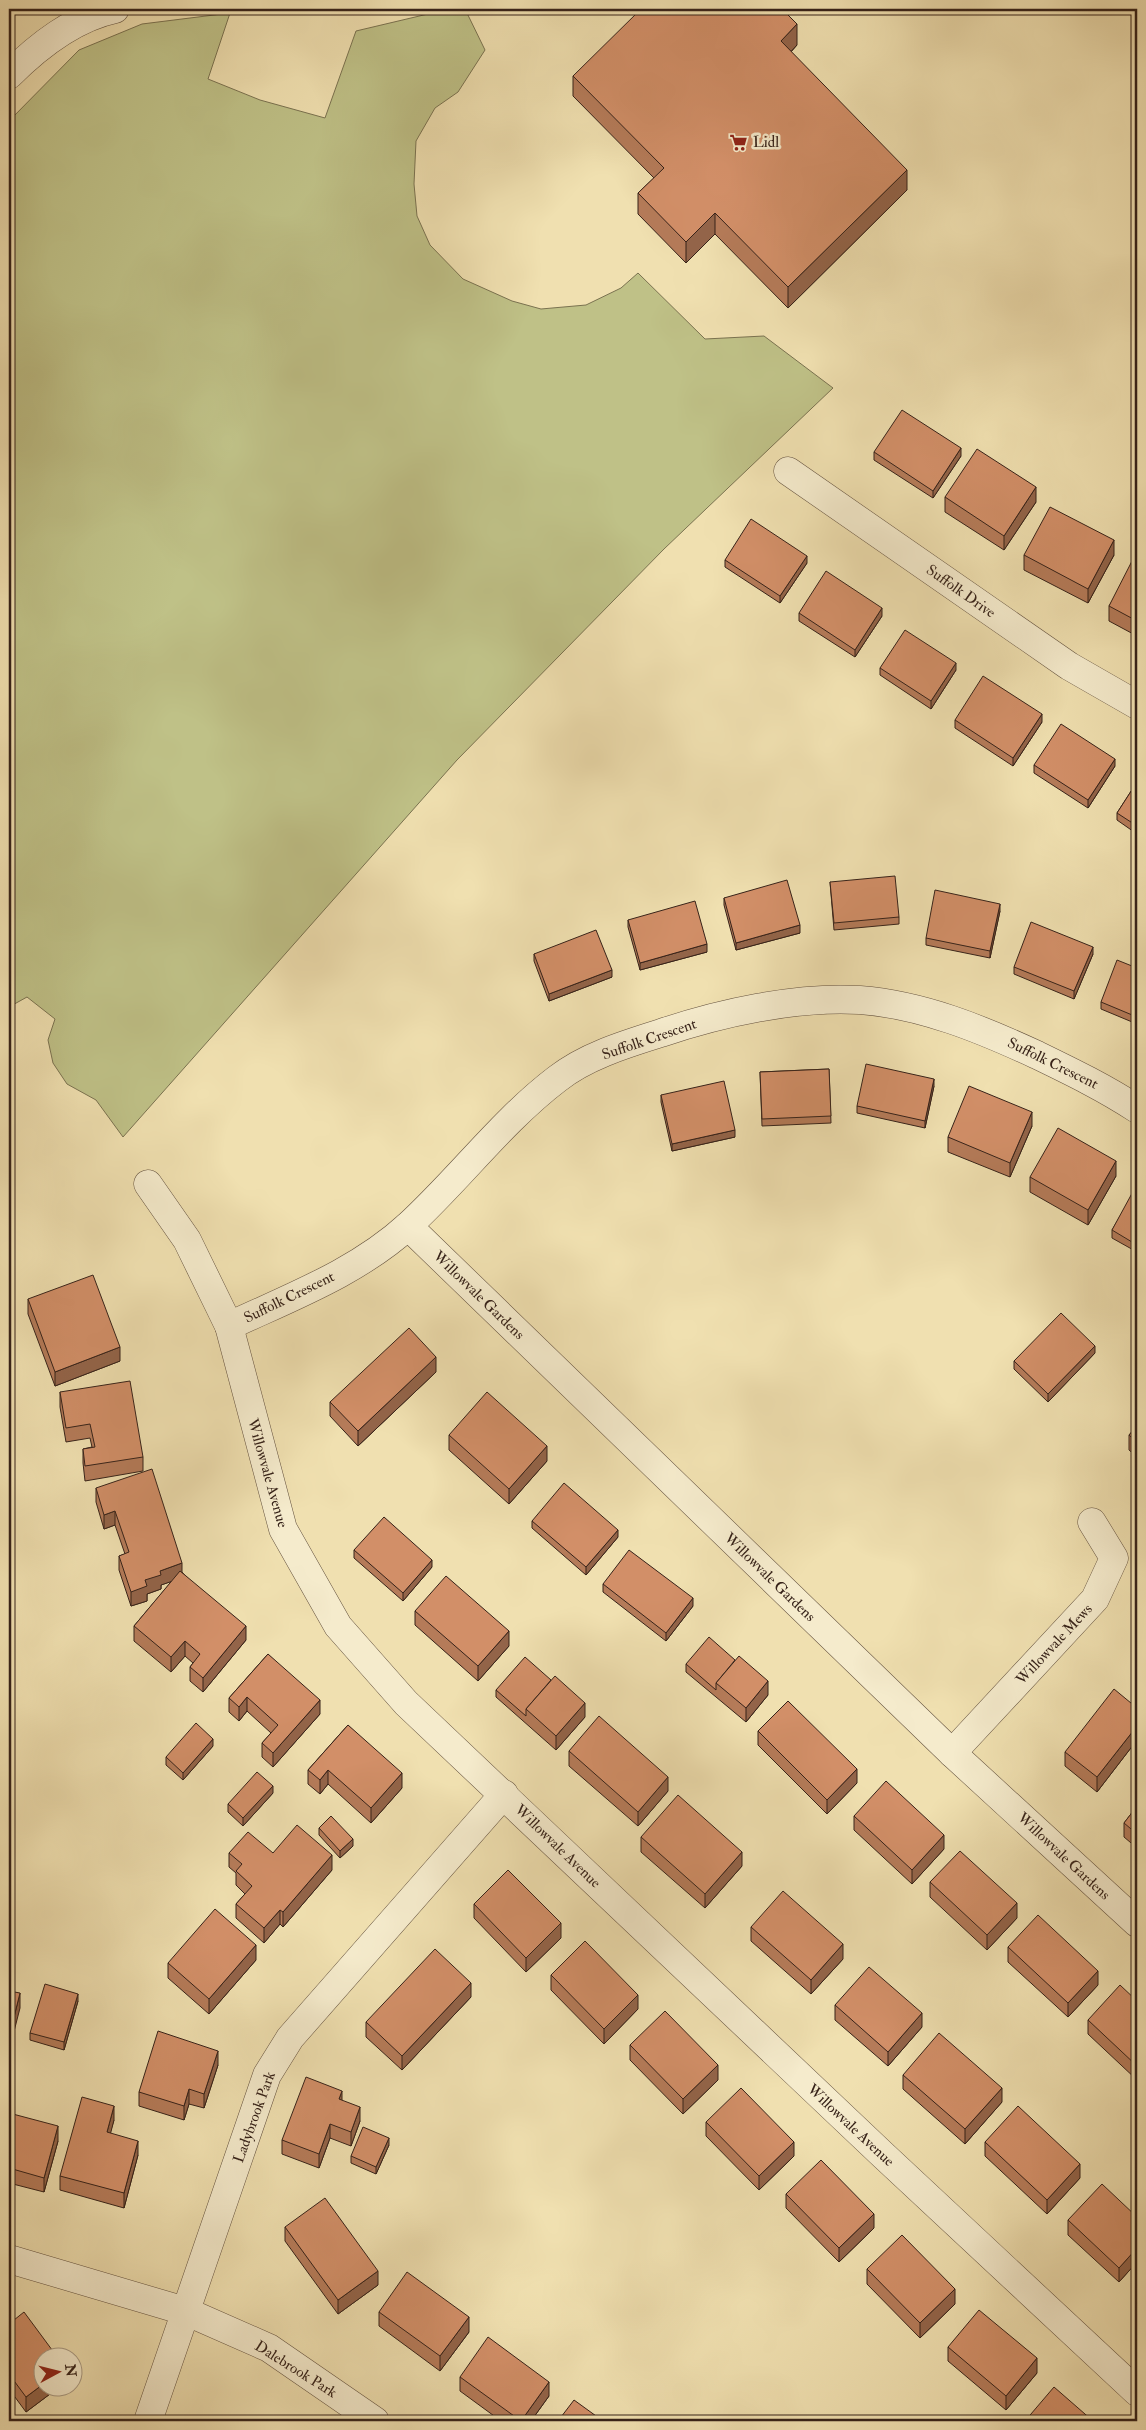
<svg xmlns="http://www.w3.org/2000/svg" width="1146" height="2430" viewBox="0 0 1146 2430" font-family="'IM FELL Double Pica',serif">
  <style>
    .green { fill: #bfc187; stroke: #7a7250 }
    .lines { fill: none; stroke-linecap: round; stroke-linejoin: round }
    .minor-casing { stroke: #64523f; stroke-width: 29 }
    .minor { stroke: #f5ebcc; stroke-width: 28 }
    .wall { fill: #b57b59; stroke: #362219 }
    .shaded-wall { fill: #936449; stroke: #362219 }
    .building { fill: #d28f68; stroke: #362219 }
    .labels { text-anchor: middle; stroke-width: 5; stroke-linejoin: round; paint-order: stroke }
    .poi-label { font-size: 15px; fill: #362219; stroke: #f5ebcc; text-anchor: start }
    .street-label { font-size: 15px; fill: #362219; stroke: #f5ebcc }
  </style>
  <rect width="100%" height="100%" fill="#f0e0b0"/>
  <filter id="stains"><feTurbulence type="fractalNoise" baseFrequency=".004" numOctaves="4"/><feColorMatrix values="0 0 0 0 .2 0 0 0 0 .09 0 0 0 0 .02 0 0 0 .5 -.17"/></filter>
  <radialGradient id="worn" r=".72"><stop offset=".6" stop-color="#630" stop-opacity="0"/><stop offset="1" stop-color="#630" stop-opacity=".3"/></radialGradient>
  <polygon class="green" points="449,9 465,9 485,50 458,92 435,108 416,141 414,184 417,216 430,245 463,279 512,301 541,309 586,305 621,288 638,273 705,339 764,336 833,388 664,549 457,760 123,1137 96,1100 67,1084 53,1063 48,1040 55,1019 27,997 9,1007 9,121 79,50 142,24 230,13 208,79 260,100 325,118 356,31"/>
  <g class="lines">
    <defs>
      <g id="minor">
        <path d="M9,75C38,46 73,18 115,9"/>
        <polyline points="788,471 1069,666 1137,705"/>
        <polyline points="148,1184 187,1240 229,1326 283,1529 338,1626 406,1703 883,2155 1137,2392"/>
        <polyline points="408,1226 952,1753 1137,1923"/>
        <path d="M229,1326C291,1297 358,1272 409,1225C460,1178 502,1121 557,1079C586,1056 626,1044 661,1033C720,1013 797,996 860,1000C923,1005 981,1029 1037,1055C1072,1072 1105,1088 1137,1109"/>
        <polyline points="952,1753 1095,1599 1114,1558 1092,1522"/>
        <polyline points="9,2259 185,2311 269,2348 375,2421"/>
        <polyline points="148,2421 267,2075 290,2038 504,1794"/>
      </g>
    </defs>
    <use href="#minor" class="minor-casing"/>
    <use href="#minor" class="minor"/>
  </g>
  <g class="wall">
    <polygon points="797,45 791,52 907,190 788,308 715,234 686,263 638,214 638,193 654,178 573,96 573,76"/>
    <polygon points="874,452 961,456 933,498 874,460"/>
    <polygon points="945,497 1036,502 1004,550 945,512"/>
    <polygon points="1024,555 1114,555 1088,603 1024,570"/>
    <polygon points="725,560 807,563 780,603 725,567"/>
    <polygon points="1137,563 1137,636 1109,621 1109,606"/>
    <polygon points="799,613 882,616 855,657 799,621"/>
    <polygon points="880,668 956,670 931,709 880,675"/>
    <polygon points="955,720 1042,722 1013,766 955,728"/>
    <polygon points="1034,765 1115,766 1088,808 1034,773"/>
    <polygon points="1137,782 1137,834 1117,820 1117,813"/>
    <polygon points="830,882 899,917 899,924 834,930"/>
    <polygon points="724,898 800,933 736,950 724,905"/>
    <polygon points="1000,911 990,958 926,945 926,938"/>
    <polygon points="628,920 707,952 640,970 628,927"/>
    <polygon points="534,954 612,977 549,1001 534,961"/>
    <polygon points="1093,954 1074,999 1014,974 1014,967"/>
    <polygon points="1137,968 1137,1024 1101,1009 1101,1002"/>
    <polygon points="829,1069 831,1123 762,1126 760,1072"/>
    <polygon points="934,1086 925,1128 857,1113 857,1106"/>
    <polygon points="661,1095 735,1137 672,1151 661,1102"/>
    <polygon points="1032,1126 1010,1177 948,1152 948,1137"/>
    <polygon points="1116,1176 1088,1225 1030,1192 1030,1177"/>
    <polygon points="1137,1187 1137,1252 1112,1238 1112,1230"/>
    <polygon points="28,1299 120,1361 55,1386 28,1314"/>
    <polygon points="1095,1353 1048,1402 1014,1369 1014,1361"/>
    <polygon points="436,1372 358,1446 330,1416 330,1402"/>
    <polygon points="60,1392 143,1457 143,1471 85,1481 83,1463 83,1449 92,1447 90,1438 66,1442 60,1407"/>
    <polygon points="1137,1426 1137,1457 1129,1450 1129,1435"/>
    <polygon points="449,1435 547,1461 509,1504 449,1450"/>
    <polygon points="96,1488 182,1572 246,1640 203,1692 190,1681 190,1667 193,1663 185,1656 171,1672 134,1641 134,1626 172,1581 161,1585 161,1589 147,1594 147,1601 131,1606 119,1570 119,1556 125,1554 115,1525 104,1529 96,1502"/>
    <polygon points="532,1521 618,1537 586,1575 532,1528"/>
    <polygon points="354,1550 432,1567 403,1601 354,1558"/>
    <polygon points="603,1584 693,1606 666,1641 603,1592"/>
    <polygon points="415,1611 509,1646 478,1681 415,1625"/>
    <polygon points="268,1654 320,1714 273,1767 262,1757 262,1743 271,1733 247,1711 239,1721 229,1712 229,1698"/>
    <polygon points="686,1664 768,1695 746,1722 686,1672"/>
    <polygon points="496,1690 585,1717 556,1750 496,1697"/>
    <polygon points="1137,1708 1137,1740 1097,1792 1065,1766 1065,1752"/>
    <polygon points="348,1725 402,1788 371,1823 328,1784 320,1794 308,1784 308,1770"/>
    <polygon points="758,1731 857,1783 827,1814 758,1745"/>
    <polygon points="213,1746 183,1780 166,1765 166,1757"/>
    <polygon points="569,1751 668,1791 638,1826 569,1766"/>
    <polygon points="273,1793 243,1826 228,1812 228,1804"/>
    <polygon points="1137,1806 1137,1848 1124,1837 1124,1823"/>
    <polygon points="854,1816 944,1849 912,1884 854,1830"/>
    <polygon points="319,1828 353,1846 340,1858 319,1835"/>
    <polygon points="641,1837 742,1866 705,1908 641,1852"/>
    <polygon points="229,1853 273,1853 332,1870 283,1927 280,1924 264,1943 236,1918 236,1904 245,1894 236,1885 236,1873 229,1867"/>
    <polygon points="930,1882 1017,1918 987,1950 930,1897"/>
    <polygon points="474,1904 561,1938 526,1972 474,1918"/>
    <polygon points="751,1927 843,1959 811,1994 751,1941"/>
    <polygon points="1008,1947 1098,1985 1068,2017 1008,1962"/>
    <polygon points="256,1960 209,2014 168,1978 168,1963"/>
    <polygon points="551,1975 638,2009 604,2044 551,1990"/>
    <polygon points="471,1997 402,2070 366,2037 366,2022"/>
    <polygon points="78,2001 64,2050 30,2040 30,2033"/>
    <polygon points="1137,2001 1137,2080 1088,2034 1088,2020"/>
    <polygon points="835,2005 922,2027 888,2066 835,2020"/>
    <polygon points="630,2045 718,2080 683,2114 630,2060"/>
    <polygon points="218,2065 204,2108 189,2104 184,2120 139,2106 139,2092"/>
    <polygon points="903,2075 1002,2102 965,2144 903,2089"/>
    <polygon points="342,2100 360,2121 351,2146 330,2138 319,2168 282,2154 282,2140"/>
    <polygon points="9,2113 58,2141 44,2192 9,2183"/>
    <polygon points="114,2120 110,2133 138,2155 124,2208 60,2190 60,2176"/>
    <polygon points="706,2122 794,2156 759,2190 706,2136"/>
    <polygon points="985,2142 1080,2178 1047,2214 985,2156"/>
    <polygon points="389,2145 376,2174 351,2163 351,2156"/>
    <polygon points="786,2194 874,2228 839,2262 786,2208"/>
    <polygon points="1137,2217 1137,2262 1119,2282 1068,2235 1068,2220"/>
    <polygon points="285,2227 378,2285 338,2314 285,2241"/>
    <polygon points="867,2269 955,2304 920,2338 867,2284"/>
    <polygon points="379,2312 469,2332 440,2371 379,2326"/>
    <polygon points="9,2324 42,2388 58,2388 26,2412 9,2389"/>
    <polygon points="948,2347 1037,2373 1006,2410 948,2361"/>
    <polygon points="460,2377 549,2396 531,2421 501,2421 460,2391"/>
  </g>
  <g class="shaded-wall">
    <polygon points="797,24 797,45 781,62 781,41"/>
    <polygon points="907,170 907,190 788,308 788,287"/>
    <polygon points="715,213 715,234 686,263 686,242"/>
    <polygon points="961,448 961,456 933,498 933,491"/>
    <polygon points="1036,487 1036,502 1004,550 1004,536"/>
    <polygon points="1114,540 1114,555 1088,603 1088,589"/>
    <polygon points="807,556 807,563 780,603 780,596"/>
    <polygon points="882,608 882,616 855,657 855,650"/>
    <polygon points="956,663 956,670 931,709 931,701"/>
    <polygon points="1042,714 1042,722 1013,766 1013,758"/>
    <polygon points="1115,759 1115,766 1088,808 1088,800"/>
    <polygon points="1000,904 1000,911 990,958 990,951"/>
    <polygon points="800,925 800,933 736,950 736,943"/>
    <polygon points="707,944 707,952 640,970 640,963"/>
    <polygon points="1093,947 1093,954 1074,999 1074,991"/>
    <polygon points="612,970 612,977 549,1001 549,994"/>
    <polygon points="934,1079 934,1086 925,1128 925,1121"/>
    <polygon points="1032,1112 1032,1126 1010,1177 1010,1163"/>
    <polygon points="735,1130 735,1137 672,1151 672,1144"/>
    <polygon points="1116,1161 1116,1176 1088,1225 1088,1210"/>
    <polygon points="1095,1346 1095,1353 1048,1402 1048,1394"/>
    <polygon points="120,1347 120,1361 55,1386 55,1372"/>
    <polygon points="436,1357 436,1372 358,1446 358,1431"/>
    <polygon points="547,1446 547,1461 509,1504 509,1489"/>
    <polygon points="115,1511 115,1525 104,1529 104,1515"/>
    <polygon points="618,1530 618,1537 586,1575 586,1567"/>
    <polygon points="432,1560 432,1567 403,1601 403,1593"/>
    <polygon points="182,1563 182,1578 161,1585 161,1589 147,1594 147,1601 131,1606 131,1592 145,1580 160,1571"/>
    <polygon points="693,1598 693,1606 666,1641 666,1633"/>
    <polygon points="246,1626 246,1640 203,1692 203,1678"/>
    <polygon points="509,1631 509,1646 478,1681 478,1666"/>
    <polygon points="185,1641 185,1656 171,1672 171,1657"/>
    <polygon points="768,1681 768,1695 746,1722 746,1708"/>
    <polygon points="247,1697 247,1711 239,1721 239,1707"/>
    <polygon points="320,1700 320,1714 273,1767 273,1753"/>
    <polygon points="585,1703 585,1717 556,1750 556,1736"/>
    <polygon points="1137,1726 1137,1740 1097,1792 1097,1777"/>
    <polygon points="213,1739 213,1746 183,1780 183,1773"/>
    <polygon points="857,1769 857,1783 827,1814 827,1800"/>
    <polygon points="328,1770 328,1784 320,1794 320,1780"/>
    <polygon points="402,1773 402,1788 371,1823 371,1808"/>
    <polygon points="668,1777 668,1791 638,1826 638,1812"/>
    <polygon points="273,1786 273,1793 243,1826 243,1818"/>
    <polygon points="944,1835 944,1849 912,1884 912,1870"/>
    <polygon points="353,1839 353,1846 340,1858 340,1851"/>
    <polygon points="742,1852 742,1866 705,1908 705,1894"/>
    <polygon points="332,1855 332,1870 283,1927 283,1912"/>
    <polygon points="1017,1903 1017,1918 987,1950 987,1935"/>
    <polygon points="280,1910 280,1924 264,1943 264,1928"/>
    <polygon points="561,1923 561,1938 526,1972 526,1958"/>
    <polygon points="843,1944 843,1959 811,1994 811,1980"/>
    <polygon points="256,1945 256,1960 209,2014 209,1999"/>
    <polygon points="1098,1971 1098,1985 1068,2017 1068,2003"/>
    <polygon points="471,1983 471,1997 402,2070 402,2056"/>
    <polygon points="20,1993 20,2008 9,2051 9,2037"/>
    <polygon points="78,1994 78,2001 64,2050 64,2042"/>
    <polygon points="638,1995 638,2009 604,2044 604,2029"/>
    <polygon points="922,2013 922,2027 888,2066 888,2052"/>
    <polygon points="218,2051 218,2065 204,2108 204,2094"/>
    <polygon points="718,2065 718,2080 683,2114 683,2099"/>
    <polygon points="1002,2088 1002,2102 965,2144 965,2129"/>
    <polygon points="189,2089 189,2104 184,2120 184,2106"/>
    <polygon points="342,2091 342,2105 339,2099"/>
    <polygon points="114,2106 114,2120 107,2147 107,2132"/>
    <polygon points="360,2107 360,2121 351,2146 351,2132"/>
    <polygon points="330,2124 330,2138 319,2168 319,2154"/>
    <polygon points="58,2126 58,2141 44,2192 44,2178"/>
    <polygon points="389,2138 389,2145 376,2174 376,2167"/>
    <polygon points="138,2141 138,2155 124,2208 124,2193"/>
    <polygon points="794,2142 794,2156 759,2190 759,2176"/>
    <polygon points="1080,2164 1080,2178 1047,2214 1047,2200"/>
    <polygon points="874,2214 874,2228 839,2262 839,2248"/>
    <polygon points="1137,2248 1137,2262 1119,2282 1119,2268"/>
    <polygon points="378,2271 378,2285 338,2314 338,2300"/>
    <polygon points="955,2289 955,2304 920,2338 920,2323"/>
    <polygon points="469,2317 469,2332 440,2371 440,2356"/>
    <polygon points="1037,2358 1037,2373 1006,2410 1006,2396"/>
    <polygon points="549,2382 549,2396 531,2421 521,2421"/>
    <polygon points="42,2385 42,2388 58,2388 26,2412 26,2397"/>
  </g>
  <g class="building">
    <polygon points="641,9 782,9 797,24 781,41 907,170 788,287 715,213 686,242 638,193 664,168 573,76"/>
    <polygon points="902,410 961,448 933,491 874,452"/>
    <polygon points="977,449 1036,487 1004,536 945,497"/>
    <polygon points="1050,507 1114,540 1088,589 1024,555"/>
    <polygon points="751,519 807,556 780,596 725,560"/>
    <polygon points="1132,561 1137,563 1137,621 1109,606"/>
    <polygon points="826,571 882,608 855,650 799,613"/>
    <polygon points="905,630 956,663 931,701 880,668"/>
    <polygon points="983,676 1042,714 1013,758 955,720"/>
    <polygon points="1061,724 1115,759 1088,800 1034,765"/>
    <polygon points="1137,782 1137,826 1117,813"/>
    <polygon points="895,876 899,917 834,923 830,882"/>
    <polygon points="787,880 800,925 736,943 724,898"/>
    <polygon points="935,890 1000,904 990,951 926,938"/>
    <polygon points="695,901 707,944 640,963 628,920"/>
    <polygon points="1031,922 1093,947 1074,991 1014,967"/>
    <polygon points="596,930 612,970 549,994 534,954"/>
    <polygon points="1117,960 1137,968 1137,1017 1101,1002"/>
    <polygon points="866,1064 934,1079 925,1121 857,1106"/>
    <polygon points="829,1069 831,1116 762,1119 760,1072"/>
    <polygon points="724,1081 735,1130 672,1144 661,1095"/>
    <polygon points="969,1086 1032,1112 1010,1163 948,1137"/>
    <polygon points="1058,1128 1116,1161 1088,1210 1030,1177"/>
    <polygon points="1136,1186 1137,1187 1137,1245 1112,1230"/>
    <polygon points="93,1275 120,1347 55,1372 28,1299"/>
    <polygon points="1061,1313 1095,1346 1048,1394 1014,1361"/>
    <polygon points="409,1328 436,1357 358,1431 330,1402"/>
    <polygon points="130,1381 143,1457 85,1466 83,1449 95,1447 90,1424 66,1428 60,1392"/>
    <polygon points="487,1392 547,1446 509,1489 449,1435"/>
    <polygon points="1137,1426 1137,1443 1129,1435"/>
    <polygon points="152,1469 182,1563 160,1571 161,1575 145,1580 147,1586 131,1592 119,1556 129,1552 115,1511 104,1515 96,1488"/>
    <polygon points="564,1483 618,1530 586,1567 532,1521"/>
    <polygon points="384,1517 432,1560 403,1593 354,1550"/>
    <polygon points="629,1550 693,1598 666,1633 603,1584"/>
    <polygon points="180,1571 246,1626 203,1678 190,1667 200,1654 185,1641 171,1657 134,1626"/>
    <polygon points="446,1576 509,1631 478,1666 415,1611"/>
    <polygon points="709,1637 735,1660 716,1683 716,1690 686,1664"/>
    <polygon points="268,1654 320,1700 273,1753 262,1743 278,1725 247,1697 239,1707 229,1698"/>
    <polygon points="739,1656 768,1681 746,1708 716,1683"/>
    <polygon points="525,1657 551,1680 526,1709 526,1716 496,1690"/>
    <polygon points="555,1676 585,1703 556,1736 526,1709"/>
    <polygon points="1114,1689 1137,1708 1137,1726 1097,1777 1065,1752"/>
    <polygon points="788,1701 857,1769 827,1800 758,1731"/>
    <polygon points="599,1716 668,1777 638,1812 569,1751"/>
    <polygon points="196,1723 213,1739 183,1773 166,1757"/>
    <polygon points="348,1725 402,1773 371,1808 328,1770 320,1780 308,1770"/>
    <polygon points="257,1772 273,1786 243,1818 228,1804"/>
    <polygon points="886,1781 944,1835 912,1870 854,1816"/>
    <polygon points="678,1795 742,1852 705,1894 641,1837"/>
    <polygon points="1137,1806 1137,1834 1124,1823"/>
    <polygon points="331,1816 353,1839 340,1851 319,1828"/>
    <polygon points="297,1825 332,1855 283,1912 280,1910 264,1928 236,1904 252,1886 236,1871 242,1864 229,1853 248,1832 273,1853"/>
    <polygon points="960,1851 1017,1903 987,1935 930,1882"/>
    <polygon points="508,1870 561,1923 526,1958 474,1904"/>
    <polygon points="783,1891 843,1944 811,1980 751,1927"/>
    <polygon points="215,1909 256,1945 209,1999 168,1963"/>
    <polygon points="1038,1915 1098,1971 1068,2003 1008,1947"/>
    <polygon points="585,1941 638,1995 604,2029 551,1975"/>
    <polygon points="435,1949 471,1983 402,2056 366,2022"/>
    <polygon points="869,1967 922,2013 888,2052 835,2005"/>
    <polygon points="45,1984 78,1994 64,2042 30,2033"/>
    <polygon points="1120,1985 1137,2001 1137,2066 1088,2020"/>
    <polygon points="9,1991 20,1993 9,2037"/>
    <polygon points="665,2011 718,2065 683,2099 630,2045"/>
    <polygon points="158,2031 218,2051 204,2094 189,2089 184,2106 139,2092"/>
    <polygon points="939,2033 1002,2088 965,2129 903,2075"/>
    <polygon points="306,2077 342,2091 339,2099 360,2107 351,2132 330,2124 319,2154 282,2140"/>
    <polygon points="741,2088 794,2142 759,2176 706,2122"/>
    <polygon points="82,2097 114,2106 107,2132 138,2141 124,2193 60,2176"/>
    <polygon points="1018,2106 1080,2164 1047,2200 985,2142"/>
    <polygon points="9,2113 58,2126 44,2178 9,2168"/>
    <polygon points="363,2127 389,2138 376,2167 351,2156"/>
    <polygon points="821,2160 874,2214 839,2248 786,2194"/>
    <polygon points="1102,2184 1137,2217 1137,2248 1119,2268 1068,2220"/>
    <polygon points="325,2198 378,2271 338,2300 285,2227"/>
    <polygon points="902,2235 955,2289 920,2323 867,2269"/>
    <polygon points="407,2272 469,2317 440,2356 379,2312"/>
    <polygon points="979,2310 1037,2358 1006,2396 948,2347"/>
    <polygon points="24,2312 58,2358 42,2358 42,2385 26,2397 9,2374 9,2324"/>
    <polygon points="488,2337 549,2382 521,2421 460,2377"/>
    <polygon points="1054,2387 1093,2421 1025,2421"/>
    <polygon points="574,2400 603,2421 558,2421"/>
  </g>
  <defs>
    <symbol id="supermarket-bare" viewBox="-9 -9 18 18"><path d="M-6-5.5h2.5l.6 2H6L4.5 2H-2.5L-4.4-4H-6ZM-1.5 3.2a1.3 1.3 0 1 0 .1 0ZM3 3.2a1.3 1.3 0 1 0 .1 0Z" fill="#8f2418" stroke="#f5ebcc" stroke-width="2.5" paint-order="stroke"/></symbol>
  </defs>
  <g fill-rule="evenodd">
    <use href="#supermarket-bare" x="726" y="130" width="25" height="25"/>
  </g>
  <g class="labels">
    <g class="poi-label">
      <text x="753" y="147">Lidl</text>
    </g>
    <g class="street-label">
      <text transform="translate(961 591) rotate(35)" y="5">Suffolk Drive</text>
      <text transform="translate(649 1039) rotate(-19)" y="5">Suffolk Crescent</text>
      <text transform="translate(1053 1063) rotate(26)" y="5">Suffolk Crescent</text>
      <text transform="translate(479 1295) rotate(44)" y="5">Willowvale Gardens</text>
      <text transform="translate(289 1297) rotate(-26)" y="5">Suffolk Crescent</text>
      <text transform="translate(268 1473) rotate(74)" y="5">Willowvale Avenue</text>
      <text transform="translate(770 1577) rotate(44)" y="5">Willowvale Gardens</text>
      <text transform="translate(1054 1644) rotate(-47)" y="5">Willowvale Mews</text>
      <text transform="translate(558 1846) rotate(44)" y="5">Willowvale Avenue</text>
      <text transform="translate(1064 1856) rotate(43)" y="5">Willowvale Gardens</text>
      <text transform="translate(254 2117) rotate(-70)" y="5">Ladybrook Park</text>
      <text transform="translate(851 2125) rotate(43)" y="5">Willowvale Avenue</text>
      <text transform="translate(296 2369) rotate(32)" y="5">Dalebrook Park</text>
    </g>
  </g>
  <rect width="1146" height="2430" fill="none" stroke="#f0e0b0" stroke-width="30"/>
  <rect x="10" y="10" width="1126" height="2410" fill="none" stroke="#362219" stroke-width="2.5"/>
  <rect x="15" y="15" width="1116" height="2400" fill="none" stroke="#362219"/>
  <g transform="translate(58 2372) rotate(83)"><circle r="24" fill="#f5ebcc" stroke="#a99b84"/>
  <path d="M0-4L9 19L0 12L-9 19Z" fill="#8f2418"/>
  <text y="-8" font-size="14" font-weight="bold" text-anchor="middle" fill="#362219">N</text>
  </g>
  <rect width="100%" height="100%" filter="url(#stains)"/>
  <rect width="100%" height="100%" fill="url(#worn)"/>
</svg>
